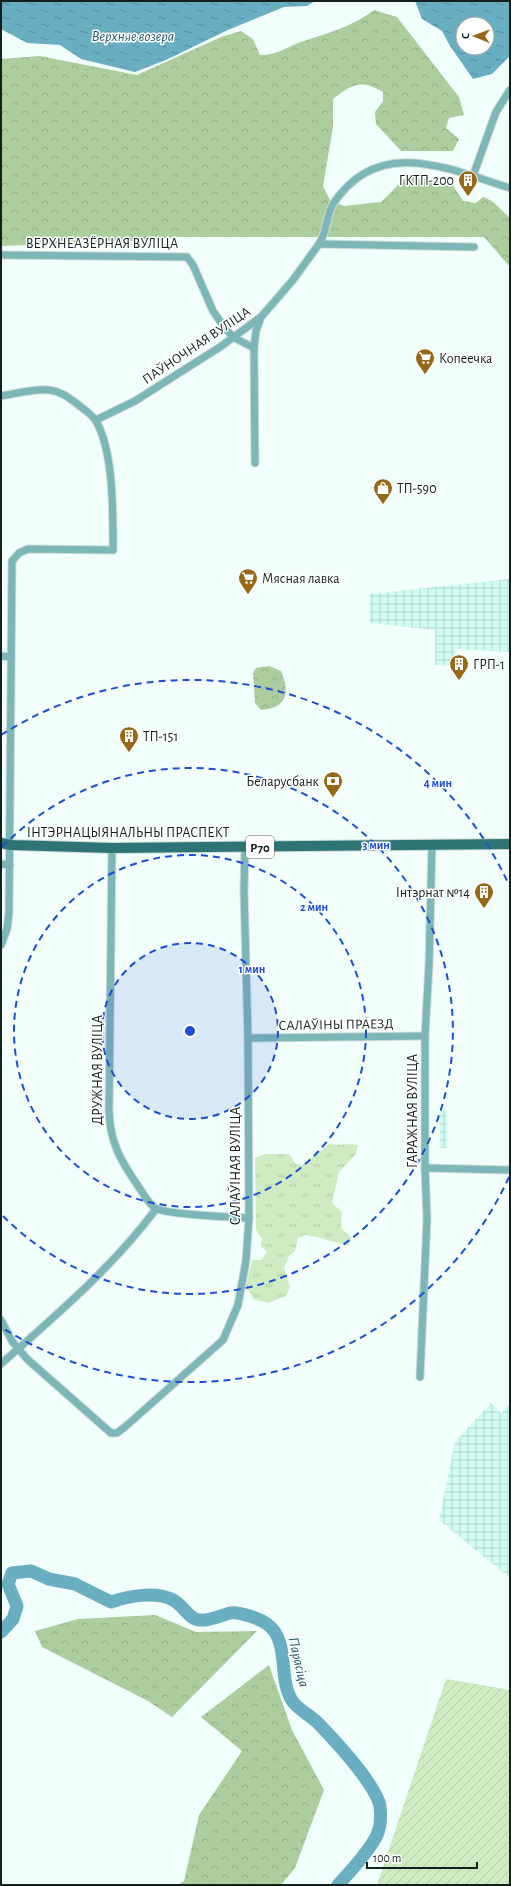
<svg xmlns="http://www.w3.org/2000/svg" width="511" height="1886" viewBox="0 0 511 1886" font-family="'Alegreya Sans',sans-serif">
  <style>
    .industrial { fill: url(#industrial-grid) }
    .grass { fill: url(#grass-tufts) }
    .forest { fill: url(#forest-crowns) }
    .garden { fill: url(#garden-furrows) }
    .water { fill: url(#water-ripples); fill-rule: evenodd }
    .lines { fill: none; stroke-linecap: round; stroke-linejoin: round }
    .stream { stroke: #6aaec2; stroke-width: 2 }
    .river { stroke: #6aaec2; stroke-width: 13 }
    .minor-casing { stroke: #cddad7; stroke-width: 9 }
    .primary-casing { stroke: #cddad7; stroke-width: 12 }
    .minor { stroke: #7cb6b7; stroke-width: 7 }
    .primary { stroke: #2f7475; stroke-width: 10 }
    .ring { fill: none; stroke: #1d4ed8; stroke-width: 2; stroke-dasharray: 7 5 }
    .labels { text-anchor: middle; stroke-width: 3; stroke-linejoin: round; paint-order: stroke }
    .shield { fill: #fff; stroke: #5a6361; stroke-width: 1 }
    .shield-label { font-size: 13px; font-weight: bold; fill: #13201d }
    .poi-label { font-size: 14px; fill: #13201d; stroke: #fff; text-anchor: start }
    .street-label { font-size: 14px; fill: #13201d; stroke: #fff }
    .water-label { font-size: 15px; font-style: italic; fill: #255d6c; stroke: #fff }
    .centre { fill: #1d4ed8; stroke: #fff; stroke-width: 2 }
    .ring-label { font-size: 12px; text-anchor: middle; font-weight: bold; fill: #1d4ed8; stroke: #fff; stroke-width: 3; stroke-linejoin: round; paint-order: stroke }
  </style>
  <defs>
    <pattern id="industrial-grid" width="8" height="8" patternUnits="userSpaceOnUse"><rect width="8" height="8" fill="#d1fcf1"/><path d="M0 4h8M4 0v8" fill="none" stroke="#b3d8ce"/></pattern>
    <pattern id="grass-tufts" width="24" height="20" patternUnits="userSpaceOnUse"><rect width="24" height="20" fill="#ceebc2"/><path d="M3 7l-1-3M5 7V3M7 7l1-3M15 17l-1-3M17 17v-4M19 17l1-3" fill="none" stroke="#b0c9a6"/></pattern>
    <pattern id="forest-crowns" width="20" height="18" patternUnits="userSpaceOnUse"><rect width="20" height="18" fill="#accd9e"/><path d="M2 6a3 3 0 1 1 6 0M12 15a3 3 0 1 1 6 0" fill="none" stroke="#93b088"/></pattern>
    <pattern id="garden-furrows" width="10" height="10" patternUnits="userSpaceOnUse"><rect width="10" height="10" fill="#ceebc2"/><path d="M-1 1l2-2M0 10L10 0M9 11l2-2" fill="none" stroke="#b0c9a6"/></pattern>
    <pattern id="water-ripples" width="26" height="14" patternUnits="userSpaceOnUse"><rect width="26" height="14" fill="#6aaec2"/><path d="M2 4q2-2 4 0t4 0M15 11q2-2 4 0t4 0" fill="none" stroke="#568d9d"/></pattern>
  </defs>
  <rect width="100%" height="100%" fill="#f1fefb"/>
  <g class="industrial">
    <polygon points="510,579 510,652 455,649 455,666 435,665 435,630 370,623 370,594"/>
    <rect x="440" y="1110" width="7" height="38"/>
    <polygon points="491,1403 501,1413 510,1404 510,1578 439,1520 455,1442"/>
  </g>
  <path class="grass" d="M329,1144C339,1146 348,1143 358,1145L356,1154L339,1172L332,1203L342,1212L341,1228L352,1238L348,1246C346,1245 310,1235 307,1235C304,1235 300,1237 298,1238L295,1251L289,1256L284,1268L290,1287L286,1296L268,1303L253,1299L246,1285L252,1260H261L267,1252L261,1246L262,1238L256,1230L255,1158L264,1154H289L296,1164L302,1165Z"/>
  <g class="forest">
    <path d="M374,10L397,17L459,97L464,115L449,118L446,128L459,139L453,151H401L376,124L375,112L383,101V92C361,79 352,84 333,99V127L323,186L330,200L344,206L381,202L407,176L452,184L463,201L476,203L483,197L492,201L510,218V267L484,237H176L133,241L1,246V59L40,56L137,75L221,37L241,31L253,39L260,55C277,55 283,49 298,43C327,33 348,29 374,10Z"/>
    <path d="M269,666L281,671C286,682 290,698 277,706C273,709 265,709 261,710L255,703L253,673L256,668Z"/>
    <polygon points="155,1615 196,1632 257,1631 172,1717 148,1701 42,1647 35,1631 78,1619"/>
    <polygon points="269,1665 292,1730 324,1790 295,1868 281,1885 178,1885 184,1881 199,1815 242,1751 201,1717"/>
  </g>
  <polygon class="garden" points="446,1679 510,1690 510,1885 377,1885"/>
  <g class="water">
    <polygon points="1,1 315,1 307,6 284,7 228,30 168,59 135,72 81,59 60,45 27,43 1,29"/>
    <path d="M415,1H510V56L492,74L473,79L450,46L442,31L422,19ZM463,24H487V48H463Z"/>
  </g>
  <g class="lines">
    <polyline class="stream" points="1,1585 8,1584"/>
    <path class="river" d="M1,1632L13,1619L17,1606L8,1584L12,1573L31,1571L49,1579L75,1584L111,1602C128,1596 156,1591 173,1600C182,1604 189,1619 199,1620C211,1621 218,1616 230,1613C239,1611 260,1619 267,1624C291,1641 277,1680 293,1702C299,1710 311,1716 319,1724C337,1743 369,1777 379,1802C381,1808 381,1823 379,1829C376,1844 349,1873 338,1885"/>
    <defs>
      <g id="minor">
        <polyline points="473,176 496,112 510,90"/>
        <path d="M319,244C327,233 326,216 333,204C378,135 448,169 510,188"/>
        <polyline points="1,255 187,257 193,265 213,311 224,327 233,337 254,348 255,463"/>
        <polyline points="254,348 256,331 261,317"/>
        <path d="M1,396C14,394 36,388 49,390C60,391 68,397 76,403C83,409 92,414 96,421C114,452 113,515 113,550L28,549L19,553L12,561L9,912L7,929L1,945"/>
        <polyline points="96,420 135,401 220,347 261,317 293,280 319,244 474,247"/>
        <polyline points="1,656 11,657"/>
        <path d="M112,848L109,1111C110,1143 121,1161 138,1186C143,1193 148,1203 155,1208C166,1215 233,1217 249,1218"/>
        <polyline points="1,864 10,865"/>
        <polyline points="248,1038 425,1036"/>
        <polyline points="425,1168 510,1170"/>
        <polyline points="1,1320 12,1341 27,1359 111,1433 117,1433 126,1426 223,1340 238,1305 246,1261 249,1218 248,1038 244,890 245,847"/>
        <path d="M1,1364C56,1315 112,1268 156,1209"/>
        <polyline points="420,1377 427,1219 425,1168 425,1036 429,965 432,845"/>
      </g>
      <polyline id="primary" points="1,843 11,845 112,848 510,844"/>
    </defs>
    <use href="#minor" class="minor-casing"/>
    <use href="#primary" class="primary-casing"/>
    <use href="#minor" class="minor"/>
    <use href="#primary" class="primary"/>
  </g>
  <circle cx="190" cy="1031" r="88" fill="#1d4ed8" fill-opacity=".12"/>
  <g class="ring">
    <circle cx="190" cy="1031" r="88"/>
    <circle cx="190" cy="1031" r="176"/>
    <path d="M2 847A263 263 0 1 1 2 1215"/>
    <path d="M509 1177A351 351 0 0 1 1 1327M1 735A351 351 0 0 1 509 885"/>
  </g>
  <defs>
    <symbol id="building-pin" viewBox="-11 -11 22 30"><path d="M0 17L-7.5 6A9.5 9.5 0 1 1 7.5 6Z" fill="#976818" stroke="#fff"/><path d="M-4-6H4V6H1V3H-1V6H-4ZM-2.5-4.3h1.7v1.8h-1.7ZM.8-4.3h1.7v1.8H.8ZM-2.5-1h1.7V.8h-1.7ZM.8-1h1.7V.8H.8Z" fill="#fff"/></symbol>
    <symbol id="supermarket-pin" viewBox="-11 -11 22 30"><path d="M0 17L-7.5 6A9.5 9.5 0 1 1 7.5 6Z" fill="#976818" stroke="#fff"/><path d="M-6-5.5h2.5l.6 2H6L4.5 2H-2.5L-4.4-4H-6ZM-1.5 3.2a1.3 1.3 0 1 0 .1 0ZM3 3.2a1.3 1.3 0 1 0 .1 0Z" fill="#fff"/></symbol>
    <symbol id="shop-pin" viewBox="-11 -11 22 30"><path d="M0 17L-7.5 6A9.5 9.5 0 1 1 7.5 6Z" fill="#976818" stroke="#fff"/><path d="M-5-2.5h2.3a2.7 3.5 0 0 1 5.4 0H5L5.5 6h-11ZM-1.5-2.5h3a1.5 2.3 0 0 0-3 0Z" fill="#fff"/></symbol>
    <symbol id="bank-pin" viewBox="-11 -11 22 30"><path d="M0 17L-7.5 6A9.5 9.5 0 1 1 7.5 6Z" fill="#976818" stroke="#fff"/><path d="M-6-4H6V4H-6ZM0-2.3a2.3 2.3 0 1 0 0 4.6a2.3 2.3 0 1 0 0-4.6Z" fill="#fff"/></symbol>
  </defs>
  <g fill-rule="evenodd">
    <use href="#building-pin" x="457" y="169" width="22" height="30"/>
    <use href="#supermarket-pin" x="414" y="347" width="22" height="30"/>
    <use href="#shop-pin" x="372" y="477" width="22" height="30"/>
    <use href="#supermarket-pin" x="237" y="567" width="22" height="30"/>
    <use href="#building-pin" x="448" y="653" width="22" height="30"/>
    <use href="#building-pin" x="118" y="725" width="22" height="30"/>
    <use href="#bank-pin" x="322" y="770" width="22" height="30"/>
    <use href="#building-pin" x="473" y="881" width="22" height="30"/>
  </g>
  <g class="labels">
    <rect class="shield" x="246" y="836" width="28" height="22" rx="3"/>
    <g class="shield-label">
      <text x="260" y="852">Р70</text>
    </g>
    <g class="poi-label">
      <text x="454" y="185" text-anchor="end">ГКТП-200</text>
      <text x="439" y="363">Копеечка</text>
      <text x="397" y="493">ТП-590</text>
      <text x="262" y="583">Мясная лавка</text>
      <text x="473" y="669">ГРП-1</text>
      <text x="143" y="741">ТП-151</text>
      <text x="319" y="786" text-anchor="end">Беларусбанк</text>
      <text x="470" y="897" text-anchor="end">Інтэрнат №14</text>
    </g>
    <g class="street-label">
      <text x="102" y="248">ВЕРХНЕАЗЁРНАЯ ВУЛІЦА</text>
      <text transform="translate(196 345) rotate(-34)" y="5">ПАЎНОЧНАЯ ВУЛІЦА</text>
      <text x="128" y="837">ІНТЭРНАЦЫЯНАЛЬНЫ ПРАСПЕКТ</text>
      <text transform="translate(336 1024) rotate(-1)" y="5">САЛАЎІНЫ ПРАЕЗД</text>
      <text transform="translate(97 1070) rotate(-90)" y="5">ДРУЖНАЯ ВУЛІЦА</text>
      <text transform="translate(412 1111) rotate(-90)" y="5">ГАРАЖНАЯ ВУЛІЦА</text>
      <text transform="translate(235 1166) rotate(-90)" y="5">САЛАЎІНАЯ ВУЛІЦА</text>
    </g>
    <g class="water-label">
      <text x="133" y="41">Верхняе возера</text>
      <text transform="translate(299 1662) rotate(77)" y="5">Парасіца</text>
    </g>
  </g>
  <circle cx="190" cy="1031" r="6" class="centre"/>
  <g class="ring-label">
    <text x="438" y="787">4 мин</text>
    <text x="376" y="849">3 мин</text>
    <text x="314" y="911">2 мин</text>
    <text x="252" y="973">1 мин</text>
  </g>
  <rect width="511" height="1886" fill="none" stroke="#13201d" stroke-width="4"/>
  <g transform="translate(475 36) rotate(271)"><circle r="19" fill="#ffffff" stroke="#a1a6a5"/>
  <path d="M0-3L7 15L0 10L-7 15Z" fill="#976818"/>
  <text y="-6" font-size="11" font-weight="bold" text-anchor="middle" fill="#13201d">С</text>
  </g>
  <path d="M367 1862v6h110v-6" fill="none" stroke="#13201d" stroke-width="2"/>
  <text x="373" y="1862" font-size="12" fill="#13201d" stroke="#ffffff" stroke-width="3" paint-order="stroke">100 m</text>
</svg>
